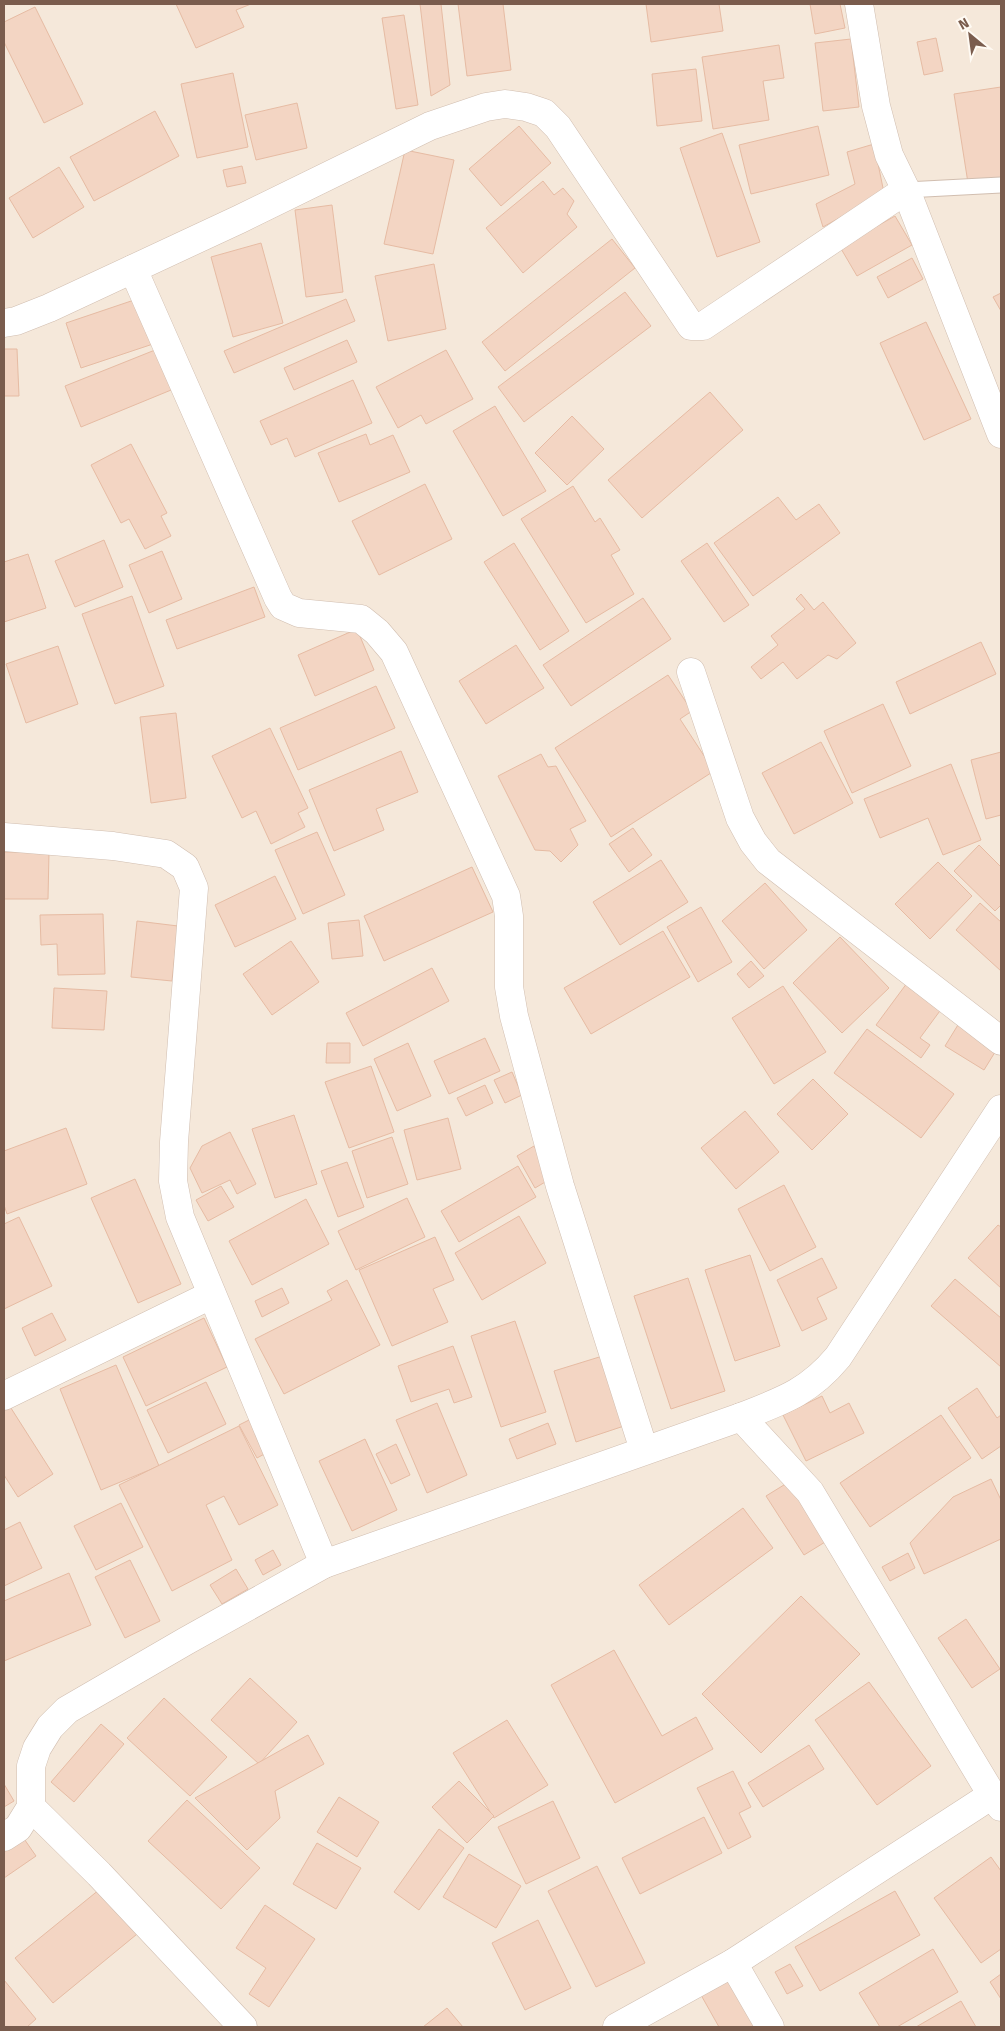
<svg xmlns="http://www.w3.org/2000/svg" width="1005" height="2031" viewBox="0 0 1005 2031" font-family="'Fira Sans',sans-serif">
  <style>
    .residential { fill: #f5e8da }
    .building { fill: #f3d5c3; stroke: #e6bba3 }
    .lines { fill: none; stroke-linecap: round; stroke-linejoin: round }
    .lane-casing { stroke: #d1beb0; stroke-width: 17 }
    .street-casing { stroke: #d1beb0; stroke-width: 29 }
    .lane { stroke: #fff; stroke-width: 15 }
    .street { stroke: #fff; stroke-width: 28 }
  </style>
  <rect width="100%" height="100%" fill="#fdf6ec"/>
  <rect class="residential" x="4" y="4" width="997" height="2023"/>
  <g class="building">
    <polygon points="176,4 251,4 236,10 244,27 196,48"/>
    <polygon points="420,4 441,4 450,85 431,96"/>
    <polygon points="458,4 503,4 511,70 467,76"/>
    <polygon points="646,4 719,4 723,31 651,42"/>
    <polygon points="810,4 840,4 845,28 815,34"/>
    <polygon points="35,7 83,104 44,123 4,42 4,22"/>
    <polygon points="404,15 418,105 396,109 382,18"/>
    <polygon points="936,38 943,71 924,75 917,42"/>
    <polygon points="851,39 859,107 823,111 815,43"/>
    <polygon points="779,45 784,78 763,81 769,120 713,129 702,57"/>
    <polygon points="696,69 702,121 657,126 652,74"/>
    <polygon points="233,73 248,147 197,158 181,84"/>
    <polygon points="1001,87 1001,178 968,183 954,94"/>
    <polygon points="297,103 307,148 256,160 245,115"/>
    <polygon points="155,111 179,156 94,201 70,157"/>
    <polygon points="519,126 551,163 501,206 469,169"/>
    <polygon points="818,126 829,175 751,194 739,145"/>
    <polygon points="722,133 760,242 717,257 680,148"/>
    <polygon points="874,144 884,193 823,227 816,204 855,184 847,152"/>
    <polygon points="405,150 454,160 433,254 384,244"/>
    <polygon points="242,166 246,183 227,187 223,170"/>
    <polygon points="59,167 84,207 33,238 9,198"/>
    <polygon points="543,181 554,195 563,188 574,201 567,214 577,227 523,273 486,228"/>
    <polygon points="332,205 343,292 306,297 295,210"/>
    <polygon points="895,216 912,245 857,276 840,247"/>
    <polygon points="612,239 635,268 505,371 482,342"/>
    <polygon points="261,243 283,323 233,337 211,257"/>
    <polygon points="912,258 923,279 888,298 877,277"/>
    <polygon points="434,264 446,329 388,341 375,276"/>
    <polygon points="625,292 651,326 524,422 498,387"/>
    <polygon points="1001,293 1001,311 993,297"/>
    <polygon points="143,297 159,342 81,368 66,323"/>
    <polygon points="346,299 355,321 234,373 224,351"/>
    <polygon points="926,322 971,419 924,440 880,343"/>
    <polygon points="347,340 357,362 294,390 284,368"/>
    <polygon points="160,348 176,388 81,427 65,386"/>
    <polygon points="4,349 17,349 19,396 4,396"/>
    <polygon points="446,350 473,399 426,424 421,415 398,428 376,387"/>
    <polygon points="353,380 372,423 295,457 287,438 271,445 260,421"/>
    <polygon points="710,392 743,430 642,518 608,480"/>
    <polygon points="495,406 546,491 503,516 453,431"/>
    <polygon points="572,416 604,449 567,485 535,453"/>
    <polygon points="366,434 370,445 393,435 410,472 339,502 318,453"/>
    <polygon points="131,444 167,513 161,516 171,536 145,549 129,519 121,523 91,465"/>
    <polygon points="425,484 452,539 379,575 352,521"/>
    <polygon points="573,486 595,522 600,518 620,550 611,555 634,594 586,623 521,519"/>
    <polygon points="778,497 796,520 819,504 840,533 753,596 714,543"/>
    <polygon points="104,540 123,587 75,607 55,561"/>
    <polygon points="514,543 569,631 540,650 484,562"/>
    <polygon points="707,543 749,605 724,622 681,561"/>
    <polygon points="162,551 182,599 149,613 129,565"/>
    <polygon points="28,554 46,608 4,622 4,562"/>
    <polygon points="254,587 265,617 177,649 166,620"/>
    <polygon points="801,594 814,610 823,602 856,643 837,659 828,655 797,679 783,662 761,679 751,667 778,645 771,636 805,609 796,599"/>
    <polygon points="132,596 164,686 115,704 82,614"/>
    <polygon points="643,598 671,639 571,706 543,665"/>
    <polygon points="357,629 374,670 315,696 298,655"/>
    <polygon points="981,642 996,674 910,714 896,682"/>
    <polygon points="516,645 544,688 486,724 459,681"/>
    <polygon points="58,646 78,704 26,723 6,664"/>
    <polygon points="668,675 692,711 680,719 714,771 611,837 555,748"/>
    <polygon points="376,686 395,728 298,770 280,728"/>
    <polygon points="883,704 911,766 852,793 824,731"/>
    <polygon points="176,713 186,798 151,803 140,717"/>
    <polygon points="270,728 308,808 298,813 305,827 271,844 256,811 242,818 212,756"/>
    <polygon points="821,742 853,803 794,834 762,773"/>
    <polygon points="401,751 418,792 376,809 384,830 334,851 309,790"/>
    <polygon points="1001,752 1001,815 986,819 971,760"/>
    <polygon points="541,754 548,767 556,766 586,821 570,829 578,845 561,862 550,851 535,850 498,776"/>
    <polygon points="951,764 981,840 943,855 928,818 880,838 864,799"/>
    <polygon points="633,828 652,855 629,872 609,844"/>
    <polygon points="317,832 345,895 303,914 275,850"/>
    <polygon points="979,845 1001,867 1001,905 995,911 954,871"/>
    <polygon points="4,852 49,852 48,899 4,899"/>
    <polygon points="661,860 688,902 620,945 593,902"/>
    <polygon points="938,862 972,896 930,939 895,904"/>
    <polygon points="472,867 493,912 384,961 364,916"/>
    <polygon points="275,876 296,919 235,947 215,905"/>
    <polygon points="765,883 807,930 764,969 722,921"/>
    <polygon points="980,903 1001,922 1001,971 956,930"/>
    <polygon points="701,907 732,962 698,982 667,927"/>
    <polygon points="103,914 105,974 58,975 57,944 41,945 40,915"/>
    <polygon points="359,920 363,956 332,959 328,923"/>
    <polygon points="137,921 178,926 172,981 131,977"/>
    <polygon points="663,931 690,977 591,1034 564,988"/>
    <polygon points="840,937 889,988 842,1033 793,983"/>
    <polygon points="291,941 319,982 272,1015 243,974"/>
    <polygon points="751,961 764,976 749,988 737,974"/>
    <polygon points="432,968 449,1001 363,1046 346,1013"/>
    <polygon points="910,979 945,1004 920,1038 930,1045 921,1058 876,1025"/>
    <polygon points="783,986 826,1052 774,1084 732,1018"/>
    <polygon points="54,988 107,991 104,1030 52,1028"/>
    <polygon points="961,1020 1000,1044 984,1070 945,1046"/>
    <polygon points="867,1029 954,1094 921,1138 834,1073"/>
    <polygon points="485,1038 500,1071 449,1094 434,1061"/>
    <polygon points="327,1043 350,1043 350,1063 326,1063"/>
    <polygon points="408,1043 431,1096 397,1111 374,1059"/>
    <polygon points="371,1066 394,1132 349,1148 325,1082"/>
    <polygon points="512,1072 522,1095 505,1103 494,1080"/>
    <polygon points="813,1079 848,1114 812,1150 777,1114"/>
    <polygon points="485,1085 493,1103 466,1116 457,1098"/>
    <polygon points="745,1111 779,1152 736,1189 701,1148"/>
    <polygon points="294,1115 317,1184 275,1198 252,1129"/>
    <polygon points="448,1118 461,1169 417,1180 404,1130"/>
    <polygon points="66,1128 87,1184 7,1214 4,1205 4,1151"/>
    <polygon points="230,1132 256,1184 237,1194 230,1180 202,1193 190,1168 202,1146"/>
    <polygon points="392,1137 408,1184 367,1198 352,1151"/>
    <polygon points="534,1146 552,1178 535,1188 517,1156"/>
    <polygon points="347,1162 364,1207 338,1217 321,1171"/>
    <polygon points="518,1166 536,1197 459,1242 441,1211"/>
    <polygon points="135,1179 181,1284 138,1303 91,1198"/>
    <polygon points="784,1185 816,1247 770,1271 738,1209"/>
    <polygon points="221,1186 234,1207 208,1221 196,1200"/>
    <polygon points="407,1198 425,1237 356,1270 338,1231"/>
    <polygon points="306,1199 329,1244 252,1285 229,1241"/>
    <polygon points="519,1216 546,1263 482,1300 455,1253"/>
    <polygon points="19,1217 52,1286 4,1309 4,1224"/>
    <polygon points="998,1225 1001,1227 1001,1288 968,1258"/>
    <polygon points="435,1237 454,1280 433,1289 448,1322 392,1346 359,1270"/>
    <polygon points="750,1255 780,1346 735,1361 705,1270"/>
    <polygon points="822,1258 837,1288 817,1298 827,1319 802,1331 777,1280"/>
    <polygon points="688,1278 725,1391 671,1409 634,1296"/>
    <polygon points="955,1279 1001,1318 1001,1367 931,1306"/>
    <polygon points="347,1280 380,1345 284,1394 255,1339 332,1300 327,1291"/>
    <polygon points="282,1288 289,1303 262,1317 255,1301"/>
    <polygon points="52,1313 66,1340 35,1356 22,1328"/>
    <polygon points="204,1318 227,1367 146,1406 123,1357"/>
    <polygon points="515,1321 546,1412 501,1427 471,1336"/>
    <polygon points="453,1346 472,1397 454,1403 449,1389 411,1402 398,1366"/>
    <polygon points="609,1354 630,1424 576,1442 554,1371"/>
    <polygon points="116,1365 159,1466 101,1490 60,1389"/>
    <polygon points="206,1382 226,1424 168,1453 147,1410"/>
    <polygon points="977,1388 997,1418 1001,1415 1001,1446 982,1459 948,1408"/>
    <polygon points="822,1396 830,1413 849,1403 864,1433 806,1461 783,1415"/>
    <polygon points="437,1403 467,1475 427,1493 396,1420"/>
    <polygon points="9,1405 53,1474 18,1497 4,1475 4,1408"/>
    <polygon points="941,1415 971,1458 870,1527 840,1483"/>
    <polygon points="253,1418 270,1451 257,1458 239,1425"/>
    <polygon points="548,1423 556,1444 517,1459 509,1439"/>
    <polygon points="239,1426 278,1505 239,1525 224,1496 206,1505 232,1560 172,1591 119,1485"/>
    <polygon points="365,1439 397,1510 352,1531 319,1461"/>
    <polygon points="396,1444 410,1475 391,1484 376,1454"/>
    <polygon points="991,1479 1001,1500 1001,1539 924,1574 910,1543 953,1497"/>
    <polygon points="792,1480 830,1539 804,1555 766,1496"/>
    <polygon points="121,1503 143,1547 96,1570 74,1526"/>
    <polygon points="743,1508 773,1548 669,1625 639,1585"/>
    <polygon points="20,1522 42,1568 4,1586 4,1530"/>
    <polygon points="273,1550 281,1565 263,1575 255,1560"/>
    <polygon points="908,1553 915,1568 890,1581 882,1567"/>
    <polygon points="130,1560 160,1621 125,1638 95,1577"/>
    <polygon points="236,1569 248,1589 222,1604 210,1585"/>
    <polygon points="69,1573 91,1625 4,1661 4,1601"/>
    <polygon points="801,1596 860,1654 761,1753 702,1694"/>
    <polygon points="966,1619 1000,1669 972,1688 938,1638"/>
    <polygon points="614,1650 662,1736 696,1717 713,1749 615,1803 551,1685"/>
    <polygon points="250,1678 297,1722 259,1764 211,1720"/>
    <polygon points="869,1682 931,1766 877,1805 815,1720"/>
    <polygon points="164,1698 227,1757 190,1796 127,1738"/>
    <polygon points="507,1720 548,1785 494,1818 453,1753"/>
    <polygon points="101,1724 124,1744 74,1802 51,1782"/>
    <polygon points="308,1735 324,1764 275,1791 280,1818 247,1850 195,1798"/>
    <polygon points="809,1745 824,1769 763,1807 748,1783"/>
    <polygon points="733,1771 751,1807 739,1813 751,1837 728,1849 697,1788"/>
    <polygon points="459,1781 494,1816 467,1843 432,1807"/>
    <polygon points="4,1784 14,1801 4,1807"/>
    <polygon points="339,1797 379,1822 357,1857 317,1832"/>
    <polygon points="187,1800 260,1868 221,1909 148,1841"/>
    <polygon points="553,1801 580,1858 526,1884 498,1827"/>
    <polygon points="704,1817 722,1853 640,1894 622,1858"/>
    <polygon points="439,1829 464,1848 419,1910 394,1892"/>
    <polygon points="20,1833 36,1856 4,1878 4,1844"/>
    <polygon points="317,1843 361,1868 336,1909 293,1884"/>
    <polygon points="469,1854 521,1886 496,1928 443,1897"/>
    <polygon points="991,1857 1001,1871 1001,1949 981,1963 934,1898"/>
    <polygon points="597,1866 645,1963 596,1987 548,1891"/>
    <polygon points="105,1885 142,1930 53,2003 15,1958"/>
    <polygon points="895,1891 920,1935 820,1991 795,1947"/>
    <polygon points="265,1905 315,1939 269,2007 249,1994 266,1968 236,1948"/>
    <polygon points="538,1920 571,1988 525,2010 492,1943"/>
    <polygon points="933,1949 958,1992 897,2027 880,2027 859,1993"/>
    <polygon points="790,1964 803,1986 787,1994 775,1972"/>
    <polygon points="1001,1974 1001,1999 990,1982"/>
    <polygon points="734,1976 763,2027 719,2027 701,1995"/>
    <polygon points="4,1980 36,2019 27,2027 4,2027"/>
    <polygon points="961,2001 976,2027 916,2027"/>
    <polygon points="447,2008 463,2027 423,2027"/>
  </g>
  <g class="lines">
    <defs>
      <polyline id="lane" points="906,190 1001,185"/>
      <g id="street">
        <polyline points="859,4 876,106 889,155 906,190 1001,434"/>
        <polyline points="133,269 278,598 283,606 299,613 361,619 377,632 394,652 506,896 509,916 509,987 514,1016 560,1186 644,1450"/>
        <polyline points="4,323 16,321 49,308 240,219 430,126 486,107 505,104 526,107 544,113 558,127 691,326 703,326 906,190"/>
        <polyline points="691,672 740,818 753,842 768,861 1001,1041"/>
        <polyline points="4,837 113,846 166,854 185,867 194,888 174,1142 173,1181 180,1217 324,1564"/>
        <polyline points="4,1396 211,1295"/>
        <polyline points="741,1417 810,1492 992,1795 1001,1807"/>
        <polyline points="31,1807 99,1874 243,2027"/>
        <path d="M4,1837L18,1828L31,1807V1766L37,1748L50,1727L67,1710L186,1641L324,1564L741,1417C782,1401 809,1392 838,1357L1001,1109"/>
        <polyline points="733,1963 770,2027"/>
        <polyline points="617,2027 733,1963 992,1795"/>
      </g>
    </defs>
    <use href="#lane" class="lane-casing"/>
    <use href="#street" class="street-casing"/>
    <use href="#lane" class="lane"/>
    <use href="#street" class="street"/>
  </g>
  <rect width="1005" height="2031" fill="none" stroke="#7a5c4d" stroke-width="10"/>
  <g transform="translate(970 35) rotate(331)" stroke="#fffaf3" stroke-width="4" paint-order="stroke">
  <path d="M0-4L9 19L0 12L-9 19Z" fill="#7a5c4d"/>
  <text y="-8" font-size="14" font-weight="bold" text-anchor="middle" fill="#7a5c4d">N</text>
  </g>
</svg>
